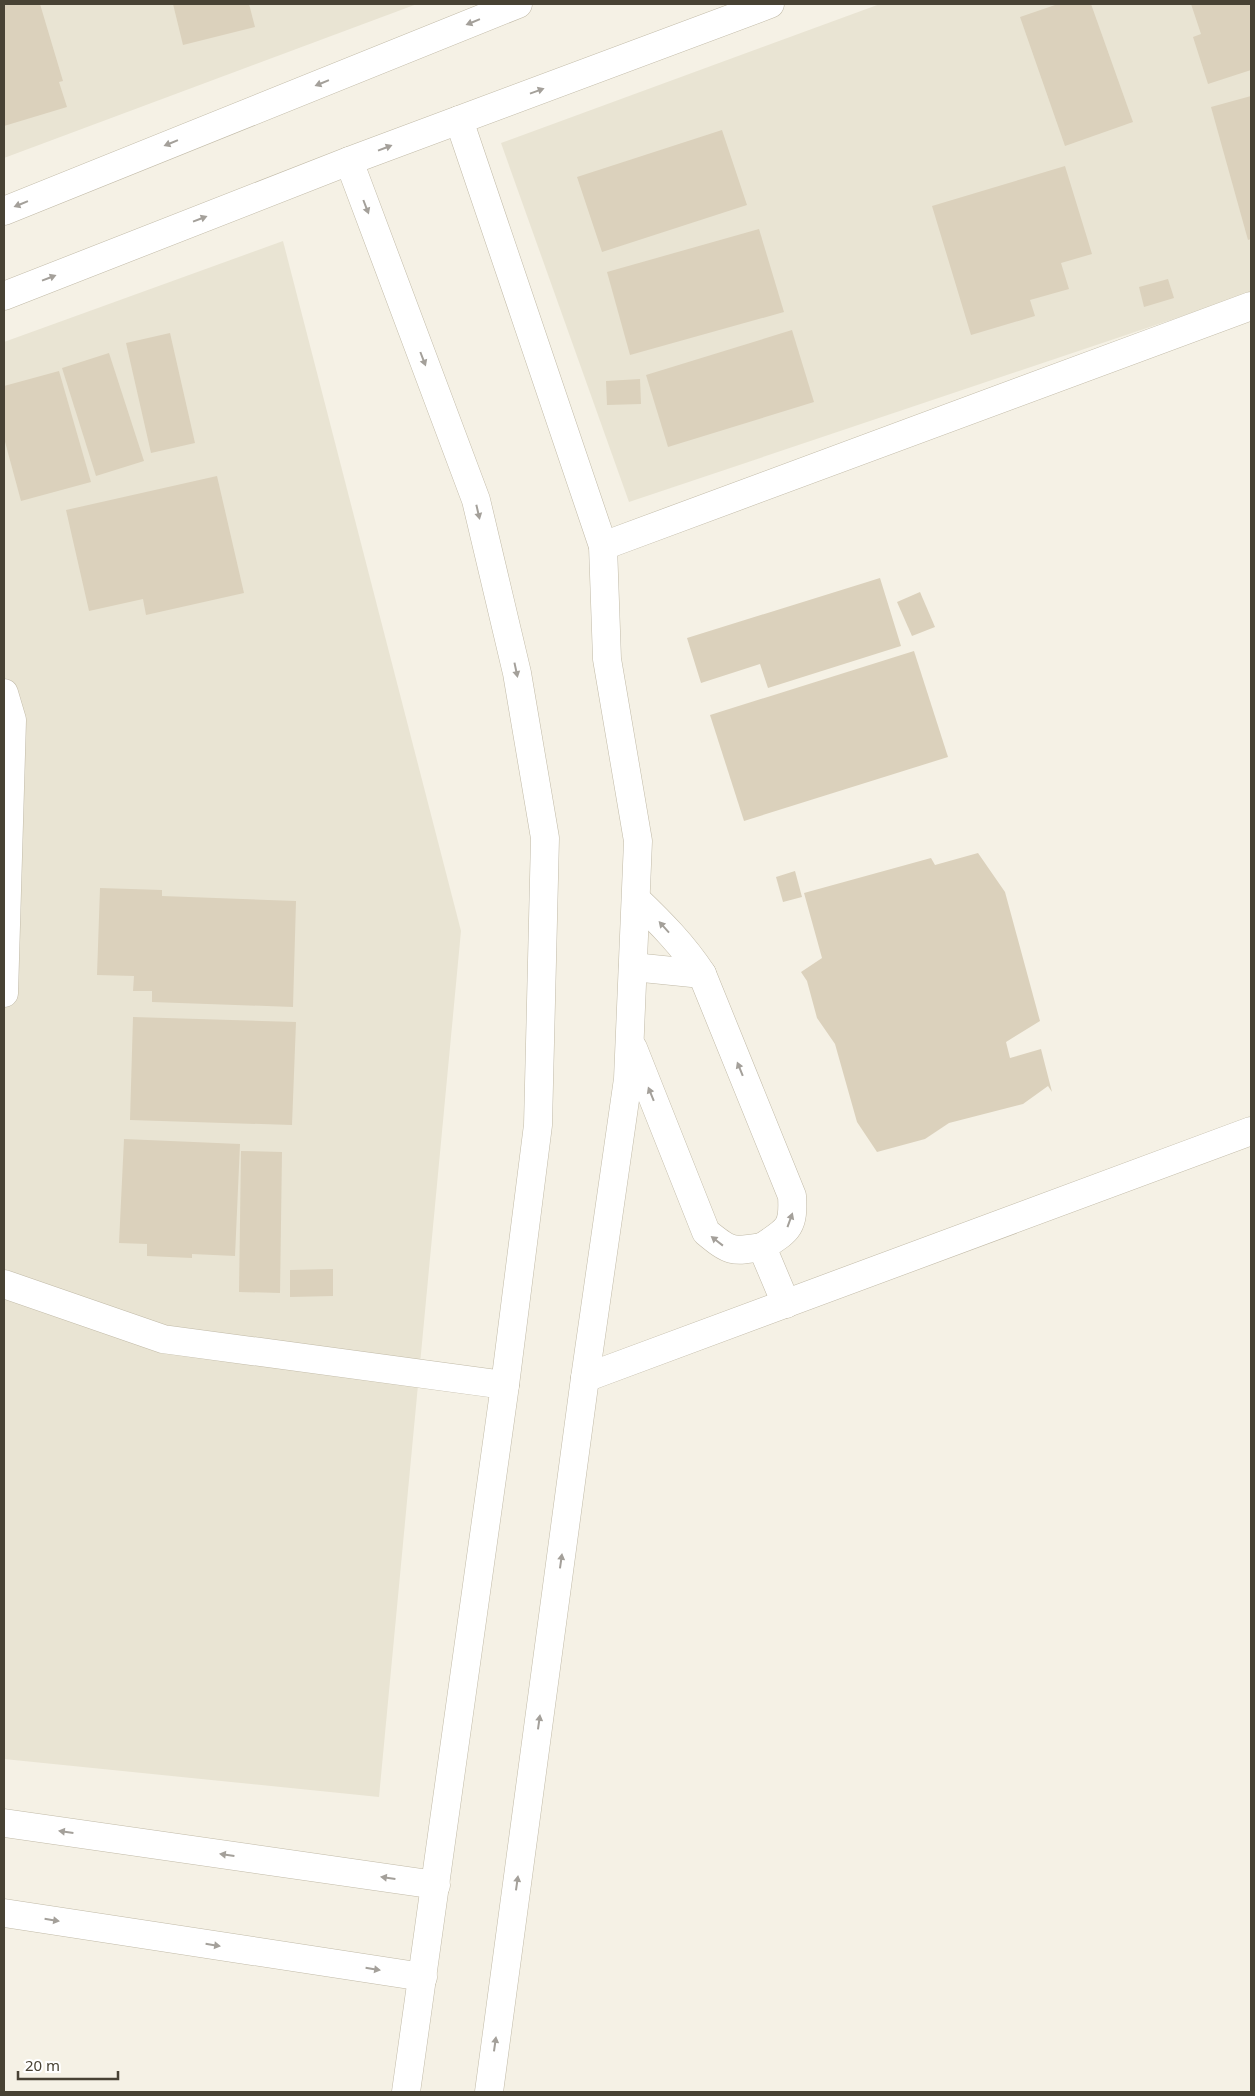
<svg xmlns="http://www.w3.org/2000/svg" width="1255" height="2096" viewBox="0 0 1255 2096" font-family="'Noto Sans',sans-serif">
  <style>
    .residential { fill: #e9e4d3 }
    .building { fill: #dbd1bc }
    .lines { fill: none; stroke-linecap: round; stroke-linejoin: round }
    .minor-casing { stroke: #c1baa7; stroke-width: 29 }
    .minor { stroke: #fff; stroke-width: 28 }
    .oneway { fill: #a4a09a }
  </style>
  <rect width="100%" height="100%" fill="#f5f1e5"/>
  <g class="residential">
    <polygon points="4,4 417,4 4,158"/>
    <polygon points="880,4 1251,4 1251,293 629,502 501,143"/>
    <polygon points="283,241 461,931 379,1797 4,1759 4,342"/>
  </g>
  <g class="building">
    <polygon points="4,4 40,4 63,81 59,82 67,107 4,126"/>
    <polygon points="173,4 249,4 255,27 183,45"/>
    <polygon points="1058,4 1091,4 1133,122 1065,146 1020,17"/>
    <polygon points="1191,4 1251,4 1251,70 1208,84 1193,37 1201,34"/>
    <polygon points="1251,96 1251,239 1248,240 1211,107"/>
    <polygon points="722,130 747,205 602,252 577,177"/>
    <polygon points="1065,166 1092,254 1061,263 1069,289 1030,300 1035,316 971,335 932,206"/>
    <polygon points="759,229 784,312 630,355 607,272"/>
    <polygon points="1168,279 1174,298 1144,307 1139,287"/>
    <polygon points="792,330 814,402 668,447 646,375"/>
    <polygon points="170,333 195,443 151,453 126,343"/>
    <polygon points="109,353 144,461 96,476 62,368"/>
    <polygon points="59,371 91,482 21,501 4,438 4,386"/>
    <polygon points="640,379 641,404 607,405 606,381"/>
    <polygon points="217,476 244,593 146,615 143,599 89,611 66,510"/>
    <polygon points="880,578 901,646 768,688 760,664 701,683 687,638"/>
    <polygon points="920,592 935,627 912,636 897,602"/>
    <polygon points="914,651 948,757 744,821 710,715"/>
    <polygon points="978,853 1005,892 1040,1021 1006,1042 1010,1058 1041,1049 1052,1092 1048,1086 1023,1104 949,1123 925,1139 877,1152 857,1122 835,1044 817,1018 807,981 801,972 822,958 804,893 931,858 935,865"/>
    <polygon points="795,871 802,897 783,902 776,877"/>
    <polygon points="100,888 162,890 162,896 296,901 293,1007 152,1002 152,991 133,991 134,976 97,975"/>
    <polygon points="133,1017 296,1022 292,1125 130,1120"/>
    <polygon points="124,1139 240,1144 235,1256 192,1254 192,1258 147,1256 147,1244 119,1243"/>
    <polygon points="241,1151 282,1152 280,1293 239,1292"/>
    <polygon points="333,1269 333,1296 290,1297 290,1270"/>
  </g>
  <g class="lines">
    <defs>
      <g id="minor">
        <polyline points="459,120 603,546 607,659 638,841 628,1079 585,1378 489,2092"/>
        <polyline points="349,161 476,500 517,673 545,838 538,1125 505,1385 406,2092"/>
        <polyline points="4,211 518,4"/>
        <polyline points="4,296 349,161 770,4"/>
        <polyline points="603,546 1251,306"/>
        <polyline points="4,693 12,720 4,993"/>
        <path d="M636,899C660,922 683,945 702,974L792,1196C794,1228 788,1230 762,1247L786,1304"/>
        <polyline points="633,967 702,974"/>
        <path d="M633,1048L706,1232C730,1252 732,1252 762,1247"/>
        <polyline points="4,1284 163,1339 505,1385"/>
        <polyline points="585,1378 1251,1131"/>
        <polyline points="4,1823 436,1885"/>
        <polyline points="4,1913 423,1977"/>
      </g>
    </defs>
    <use href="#minor" class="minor-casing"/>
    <use href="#minor" class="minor"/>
  </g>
  <defs><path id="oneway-solid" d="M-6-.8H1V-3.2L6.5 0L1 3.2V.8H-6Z" transform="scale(1.25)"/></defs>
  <g class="oneway">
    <use href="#oneway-solid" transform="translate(473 22) rotate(158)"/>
    <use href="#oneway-solid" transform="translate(322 83) rotate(158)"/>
    <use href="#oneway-solid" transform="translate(537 91) rotate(-20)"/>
    <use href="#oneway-solid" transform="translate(171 143) rotate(158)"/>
    <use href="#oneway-solid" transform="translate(385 148) rotate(-21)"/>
    <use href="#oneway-solid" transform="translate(21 204) rotate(158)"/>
    <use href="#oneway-solid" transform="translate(366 207) rotate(69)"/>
    <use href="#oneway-solid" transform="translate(200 219) rotate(-21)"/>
    <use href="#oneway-solid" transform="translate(49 278) rotate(-21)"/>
    <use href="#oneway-solid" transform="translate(423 359) rotate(69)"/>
    <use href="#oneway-solid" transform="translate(478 512) rotate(77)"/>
    <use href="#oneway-solid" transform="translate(516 670) rotate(78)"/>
    <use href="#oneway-solid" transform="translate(664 927) rotate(-132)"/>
    <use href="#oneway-solid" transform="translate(740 1069) rotate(-112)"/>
    <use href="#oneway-solid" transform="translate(651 1094) rotate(-112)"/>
    <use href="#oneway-solid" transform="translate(790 1220) rotate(-70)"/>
    <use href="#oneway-solid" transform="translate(717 1241) rotate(-142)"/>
    <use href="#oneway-solid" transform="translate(561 1561) rotate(-82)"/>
    <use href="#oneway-solid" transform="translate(539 1722) rotate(-82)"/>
    <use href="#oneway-solid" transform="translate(66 1832) rotate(-172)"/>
    <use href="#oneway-solid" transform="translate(227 1855) rotate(-172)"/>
    <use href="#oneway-solid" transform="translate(388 1878) rotate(-172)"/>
    <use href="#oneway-solid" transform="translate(517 1883) rotate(-82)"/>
    <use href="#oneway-solid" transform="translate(52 1920) rotate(9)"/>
    <use href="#oneway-solid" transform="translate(213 1945) rotate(9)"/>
    <use href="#oneway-solid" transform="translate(373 1969) rotate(9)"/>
    <use href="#oneway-solid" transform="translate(495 2044) rotate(-82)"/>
  </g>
  <rect width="1255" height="2096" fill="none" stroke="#484234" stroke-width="10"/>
  <path d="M18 2071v8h100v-8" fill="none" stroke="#484234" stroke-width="2.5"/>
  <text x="25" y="2071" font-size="15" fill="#484234" stroke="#ffffff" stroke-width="4" paint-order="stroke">20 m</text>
</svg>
